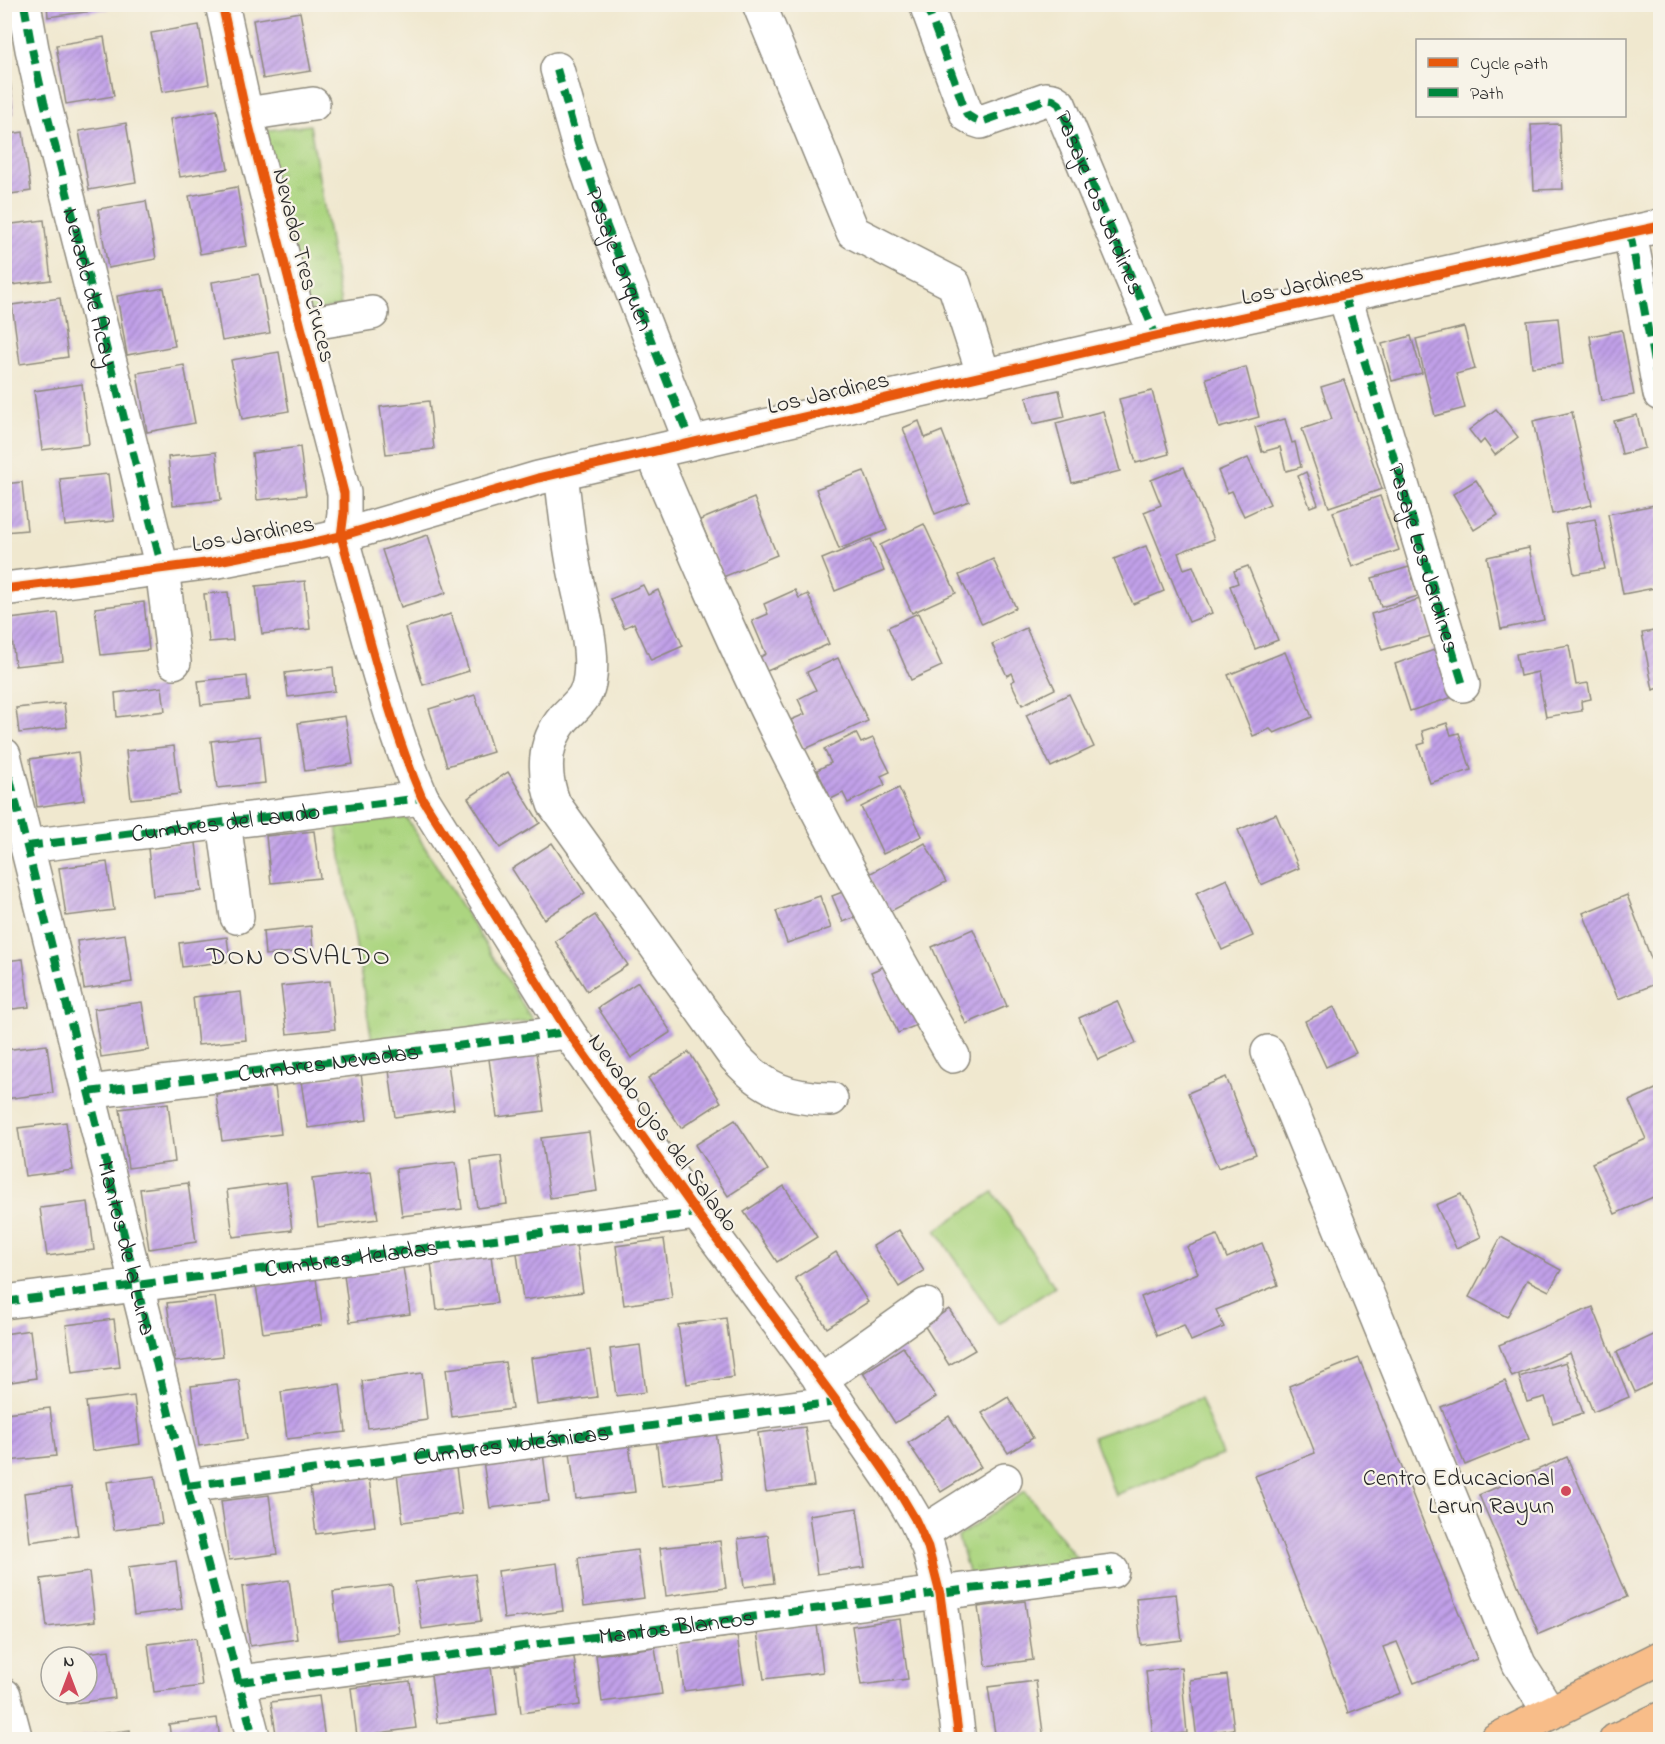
<svg xmlns="http://www.w3.org/2000/svg" width="1665" height="1744" viewBox="0 0 1665 1744" font-family="'Indie Flower',sans-serif">
  <style>
    .grass { fill: url(#grass-tufts); stroke: #6c8056; stroke-width: 1.5 }
    .garden { fill: #acd580; stroke: #6c8056; stroke-width: 1.5 }
    .building { fill: url(#building-hatch) }
    .lines { fill: none; stroke-linecap: round; stroke-linejoin: round }
    .minor-casing { stroke: #8e8a7d; stroke-width: 36 }
    .major-casing { stroke: #8e8a7d; stroke-width: 36 }
    .minor { stroke: #fff; stroke-width: 33 }
    .major { stroke: #f8bd89; stroke-width: 33 }
    .quiet { stroke: #00873e; stroke-width: 8; stroke-dasharray: 15 8; stroke-linecap: butt }
    .cycleway-casing { stroke: #f7f3e8; stroke-width: 13 }
    .cycleway { stroke: #e8590c; stroke-width: 9 }
    .poi-dot { fill: #d1495b; stroke: #f7f3e8; stroke-width: 2 }
    .labels { text-anchor: middle; stroke-width: 4.5; stroke-linejoin: round; paint-order: stroke }
    .street-label { font-size: 24px; fill: #2b2b2b; stroke: #f7f3e8 }
    .poi-label { font-size: 24px; fill: #2b2b2b; stroke: #f7f3e8; text-anchor: end }
    .neighbourhood-label { font-size: 26px; letter-spacing: 1.5px; fill: #2b2b2b; stroke: #f7f3e8 }
  </style>
  <defs>
    <pattern id="grass-tufts" width="24" height="20" patternUnits="userSpaceOnUse" patternTransform="scale(1.5)"><rect width="24" height="20" fill="#acd580"/><path d="M3 7l-1-3M5 7V3M7 7l1-3M15 17l-1-3M17 17v-4M19 17l1-3" fill="none" stroke="#94b76f"/></pattern>
    <pattern id="building-hatch" width="6" height="6" patternUnits="userSpaceOnUse" patternTransform="scale(1.5)"><rect width="6" height="6" fill="#c1a0e9"/><path d="M-1 1l2-2M0 6l6-6M5 7l2-2" fill="none" stroke="#9d83bd"/></pattern>
  </defs>
  <rect width="100%" height="100%" fill="#f7f3e8"/>
  <filter id="ink" filterUnits="userSpaceOnUse"><feTurbulence type="fractalNoise" baseFrequency=".0167" numOctaves="2"/><feDisplacementMap in="SourceGraphic" scale="12" xChannelSelector="R" yChannelSelector="G"/><feConvolveMatrix kernelMatrix="1 2 1 2 8 2 1 2 1" color-interpolation-filters="sRGB"/></filter>
  <filter id="wash" filterUnits="userSpaceOnUse"><feTurbulence type="fractalNoise" baseFrequency=".008" numOctaves="4" result="noise"/><feDisplacementMap in="SourceGraphic" scale="24" xChannelSelector="R" yChannelSelector="G"/><feGaussianBlur stdDeviation="1.35" result="paint"/><feColorMatrix in="noise" values="0 0 0 0 0 0 0 0 0 0 0 0 0 0 0 0 0 1.4 0 .05"/><feComposite in="paint" operator="in"/></filter>
  <g filter="url(#wash)">
    <rect width="100%" height="100%" fill="#f0e8cf"/>
    <g class="grass">
      <polygon points="310,125 341,306 309,311 261,131"/>
      <polygon points="406,817 533,1021 372,1041 336,826"/>
      <polygon points="1025,1491 1081,1564 970,1579 958,1537"/>
    </g>
    <g class="garden">
      <polygon points="993,1192 1055,1287 998,1324 936,1230"/>
      <polygon points="1200,1398 1222,1455 1115,1495 1093,1437"/>
    </g>
    <g id="blocks">
      <g class="building">
        <polygon points="47,4 107,4 108,9 48,17"/>
        <polygon points="300,12 311,71 263,79 253,20"/>
        <polygon points="199,25 209,84 162,92 151,33"/>
        <polygon points="104,37 114,96 66,104 56,45"/>
        <polygon points="4,54 7,54 14,114 4,115"/>
        <polygon points="217,110 228,169 180,177 170,119"/>
        <polygon points="126,123 136,182 89,190 79,131"/>
        <polygon points="1560,124 1563,189 1534,190 1531,125"/>
        <polygon points="23,132 31,191 4,195 4,135"/>
        <polygon points="237,187 247,246 200,254 189,196"/>
        <polygon points="146,201 156,259 108,268 98,209"/>
        <polygon points="44,220 51,280 4,286 4,225"/>
        <polygon points="259,274 270,333 222,341 212,282"/>
        <polygon points="164,288 175,346 127,355 117,296"/>
        <polygon points="60,298 68,357 20,364 12,305"/>
        <polygon points="1558,318 1563,364 1532,367 1527,321"/>
        <polygon points="1464,327 1475,369 1456,374 1465,408 1435,416 1416,339"/>
        <polygon points="1622,330 1634,395 1601,401 1590,336"/>
        <polygon points="1411,336 1422,373 1392,381 1382,344"/>
        <polygon points="279,352 289,411 242,419 231,360"/>
        <polygon points="184,365 195,423 147,432 137,373"/>
        <polygon points="1246,367 1259,417 1219,428 1206,378"/>
        <polygon points="1344,380 1382,489 1329,507 1302,429 1332,419 1321,387"/>
        <polygon points="82,384 89,444 42,450 34,391"/>
        <polygon points="1059,390 1065,417 1033,424 1026,397"/>
        <polygon points="1152,391 1169,454 1136,463 1119,399"/>
        <polygon points="429,401 434,449 386,454 380,407"/>
        <polygon points="1496,409 1518,437 1495,455 1484,440 1480,444 1469,430"/>
        <polygon points="1103,411 1120,471 1072,483 1056,423"/>
        <polygon points="1572,412 1592,505 1552,514 1533,421"/>
        <polygon points="1637,415 1645,448 1622,454 1614,421"/>
        <polygon points="1285,419 1292,443 1295,442 1301,467 1286,471 1280,447 1262,452 1255,427"/>
        <polygon points="919,421 925,438 942,431 969,501 935,514 903,428"/>
        <polygon points="300,447 306,495 257,500 252,453"/>
        <polygon points="216,452 221,500 173,505 168,457"/>
        <polygon points="1248,458 1270,504 1244,516 1232,491 1227,493 1218,471"/>
        <polygon points="1184,467 1214,539 1178,553 1184,569 1193,566 1212,613 1189,622 1144,512 1161,505 1151,480"/>
        <polygon points="864,471 887,530 839,549 816,489"/>
        <polygon points="1306,472 1318,504 1310,507 1298,476"/>
        <polygon points="108,474 114,521 65,526 60,479"/>
        <polygon points="1476,480 1498,515 1474,530 1453,494"/>
        <polygon points="22,482 27,530 4,532 4,484"/>
        <polygon points="1380,496 1399,550 1352,567 1333,512"/>
        <polygon points="754,498 777,555 723,577 700,520"/>
        <polygon points="1660,504 1660,587 1623,594 1608,514"/>
        <polygon points="1595,519 1605,569 1574,574 1565,524"/>
        <polygon points="924,524 956,593 912,613 880,545"/>
        <polygon points="428,535 446,593 401,607 382,550"/>
        <polygon points="871,539 884,571 835,591 822,559"/>
        <polygon points="1146,546 1164,591 1133,604 1114,559"/>
        <polygon points="1529,548 1544,620 1501,629 1487,557"/>
        <polygon points="993,559 1016,608 982,624 959,575"/>
        <polygon points="1248,566 1278,640 1255,649 1230,586 1238,583 1234,571"/>
        <polygon points="1409,567 1418,596 1381,607 1372,578"/>
        <polygon points="305,581 310,629 262,634 256,586"/>
        <polygon points="643,585 648,595 658,590 683,646 651,660 634,623 624,628 611,599"/>
        <polygon points="795,590 799,598 808,594 829,644 767,671 760,657 766,654 752,621 768,614 764,604"/>
        <polygon points="228,592 233,640 209,642 204,594"/>
        <polygon points="1420,599 1431,636 1382,650 1371,614"/>
        <polygon points="144,602 149,650 101,655 95,608"/>
        <polygon points="58,613 63,661 15,666 10,619"/>
        <polygon points="918,613 942,666 911,680 888,627"/>
        <polygon points="451,614 469,671 423,685 405,628"/>
        <polygon points="1026,628 1055,689 1022,705 1011,682 1015,680 1012,673 1007,676 992,644"/>
        <polygon points="1660,630 1660,688 1653,690 1642,633"/>
        <polygon points="1569,645 1576,685 1588,683 1591,699 1581,701 1582,711 1546,717 1538,672 1520,676 1516,654"/>
        <polygon points="1437,649 1453,697 1410,711 1395,664"/>
        <polygon points="1285,652 1312,717 1274,733 1270,729 1253,736 1228,675"/>
        <polygon points="838,658 868,721 805,749 791,720 805,714 798,699 816,690 807,672"/>
        <polygon points="333,667 335,691 288,697 285,673"/>
        <polygon points="247,676 249,700 201,705 198,681"/>
        <polygon points="162,687 165,711 117,717 115,693"/>
        <polygon points="1069,694 1094,747 1051,767 1026,715"/>
        <polygon points="475,695 493,752 447,766 429,709"/>
        <polygon points="64,703 67,727 19,733 16,708"/>
        <polygon points="345,716 353,764 305,771 298,723"/>
        <polygon points="1447,723 1451,735 1459,733 1471,770 1430,783 1418,745 1425,743 1422,731"/>
        <polygon points="856,733 861,743 873,738 890,772 881,776 885,785 848,803 843,793 831,799 817,770 831,763 824,749"/>
        <polygon points="260,736 265,783 217,788 211,741"/>
        <polygon points="174,746 180,794 131,799 126,751"/>
        <polygon points="78,752 84,800 37,807 30,759"/>
        <polygon points="508,772 540,823 500,848 468,798"/>
        <polygon points="899,788 922,836 883,854 861,807"/>
        <polygon points="1276,814 1299,868 1261,885 1238,830"/>
        <polygon points="314,831 320,878 271,883 266,836"/>
        <polygon points="196,843 202,891 153,896 148,848"/>
        <polygon points="552,843 585,893 544,919 512,869"/>
        <polygon points="925,843 946,882 889,912 869,874"/>
        <polygon points="107,862 114,910 66,916 59,868"/>
        <polygon points="1227,879 1253,936 1222,950 1196,893"/>
        <polygon points="848,890 859,916 843,922 832,896"/>
        <polygon points="1627,895 1660,982 1618,999 1583,913"/>
        <polygon points="820,896 831,928 787,943 776,911"/>
        <polygon points="4,913 8,927 4,928"/>
        <polygon points="595,915 628,965 587,991 555,941"/>
        <polygon points="311,926 313,950 265,955 263,931"/>
        <polygon points="973,929 1007,1006 966,1024 932,947"/>
        <polygon points="125,934 132,982 84,989 77,941"/>
        <polygon points="227,937 230,961 182,967 179,943"/>
        <polygon points="23,959 29,1007 4,1010 4,961"/>
        <polygon points="892,963 919,1024 898,1033 871,972"/>
        <polygon points="330,981 335,1029 287,1034 281,986"/>
        <polygon points="638,982 671,1032 631,1058 598,1008"/>
        <polygon points="241,992 246,1040 198,1045 193,997"/>
        <polygon points="1117,1001 1136,1043 1098,1060 1079,1018"/>
        <polygon points="142,1002 149,1050 101,1057 94,1009"/>
        <polygon points="1334,1007 1356,1053 1326,1067 1305,1021"/>
        <polygon points="47,1045 53,1093 5,1099 4,1050"/>
        <polygon points="536,1052 544,1111 497,1117 489,1059"/>
        <polygon points="689,1052 721,1102 681,1128 648,1078"/>
        <polygon points="448,1062 454,1109 395,1117 389,1070"/>
        <polygon points="361,1073 367,1120 308,1128 301,1081"/>
        <polygon points="1226,1077 1256,1154 1218,1168 1188,1093"/>
        <polygon points="275,1087 281,1134 222,1141 216,1094"/>
        <polygon points="1660,1087 1660,1194 1615,1214 1592,1163 1646,1139 1629,1101"/>
        <polygon points="168,1103 175,1162 128,1168 120,1109"/>
        <polygon points="735,1120 768,1170 728,1196 695,1145"/>
        <polygon points="66,1122 73,1170 25,1176 18,1128"/>
        <polygon points="589,1132 597,1191 550,1198 541,1138"/>
        <polygon points="501,1156 507,1204 477,1208 471,1160"/>
        <polygon points="456,1162 462,1209 402,1216 396,1169"/>
        <polygon points="371,1172 378,1219 318,1227 312,1179"/>
        <polygon points="286,1182 292,1230 233,1237 227,1190"/>
        <polygon points="188,1183 196,1242 149,1249 140,1189"/>
        <polygon points="784,1186 817,1237 777,1262 744,1212"/>
        <polygon points="1461,1194 1481,1237 1456,1248 1436,1205"/>
        <polygon points="88,1202 94,1250 47,1256 40,1208"/>
        <polygon points="899,1230 924,1271 899,1287 873,1246"/>
        <polygon points="1217,1235 1227,1258 1262,1243 1278,1285 1216,1310 1224,1327 1191,1341 1184,1325 1157,1336 1141,1297 1198,1273 1187,1247"/>
        <polygon points="1501,1237 1561,1270 1549,1291 1527,1280 1507,1317 1469,1297"/>
        <polygon points="664,1239 672,1298 624,1305 616,1246"/>
        <polygon points="576,1245 583,1292 523,1300 517,1253"/>
        <polygon points="836,1252 868,1302 827,1328 795,1278"/>
        <polygon points="491,1255 497,1303 437,1310 431,1263"/>
        <polygon points="403,1267 410,1314 350,1322 344,1274"/>
        <polygon points="316,1278 322,1325 263,1333 256,1285"/>
        <polygon points="215,1297 223,1356 175,1362 167,1303"/>
        <polygon points="1593,1307 1629,1397 1593,1412 1570,1353 1512,1377 1499,1345"/>
        <polygon points="949,1309 975,1350 949,1365 924,1325"/>
        <polygon points="726,1318 734,1377 687,1384 678,1325"/>
        <polygon points="114,1319 120,1367 72,1373 66,1325"/>
        <polygon points="30,1330 36,1378 4,1383 4,1334"/>
        <polygon points="1660,1332 1660,1380 1635,1392 1617,1352"/>
        <polygon points="640,1345 646,1392 616,1396 610,1349"/>
        <polygon points="903,1347 936,1397 895,1423 863,1373"/>
        <polygon points="590,1350 597,1397 537,1405 531,1358"/>
        <polygon points="1359,1358 1477,1659 1414,1683 1397,1642 1383,1647 1401,1693 1348,1713 1255,1476 1315,1453 1289,1386"/>
        <polygon points="505,1362 512,1409 452,1417 446,1369"/>
        <polygon points="1566,1362 1583,1413 1553,1423 1545,1397 1527,1402 1519,1377"/>
        <polygon points="422,1373 427,1420 368,1428 362,1381"/>
        <polygon points="239,1380 247,1439 199,1446 191,1386"/>
        <polygon points="1505,1381 1529,1439 1465,1465 1441,1407"/>
        <polygon points="340,1384 346,1432 287,1439 281,1392"/>
        <polygon points="134,1396 140,1444 92,1451 86,1402"/>
        <polygon points="1008,1397 1033,1438 1008,1453 982,1413"/>
        <polygon points="50,1408 56,1456 8,1461 5,1434 5,1413"/>
        <polygon points="949,1416 981,1467 941,1492 908,1443"/>
        <polygon points="805,1427 814,1486 766,1492 758,1433"/>
        <polygon points="716,1431 722,1479 662,1486 656,1439"/>
        <polygon points="629,1444 635,1492 576,1499 570,1452"/>
        <polygon points="543,1453 549,1501 490,1508 483,1461"/>
        <polygon points="1567,1457 1627,1597 1539,1634 1479,1495"/>
        <polygon points="456,1467 462,1514 403,1522 397,1474"/>
        <polygon points="155,1476 162,1524 114,1530 107,1482"/>
        <polygon points="369,1478 375,1526 316,1534 310,1486"/>
        <polygon points="71,1487 78,1535 30,1542 24,1493"/>
        <polygon points="269,1495 277,1554 229,1560 221,1501"/>
        <polygon points="857,1508 865,1567 817,1574 809,1515"/>
        <polygon points="768,1535 774,1583 744,1587 738,1539"/>
        <polygon points="720,1541 726,1588 666,1596 660,1548"/>
        <polygon points="637,1550 644,1598 584,1606 578,1558"/>
        <polygon points="176,1561 182,1609 134,1615 128,1567"/>
        <polygon points="557,1563 563,1611 504,1619 498,1571"/>
        <polygon points="89,1572 95,1621 47,1627 41,1579"/>
        <polygon points="475,1574 481,1621 422,1629 415,1582"/>
        <polygon points="289,1580 297,1639 250,1646 242,1587"/>
        <polygon points="392,1585 399,1633 339,1640 333,1592"/>
        <polygon points="1176,1594 1182,1640 1141,1645 1136,1598"/>
        <polygon points="1025,1601 1033,1660 986,1666 978,1607"/>
        <polygon points="900,1619 908,1679 861,1685 852,1626"/>
        <polygon points="817,1625 823,1672 764,1679 757,1632"/>
        <polygon points="737,1636 744,1683 684,1691 678,1643"/>
        <polygon points="196,1638 202,1686 154,1692 148,1644"/>
        <polygon points="655,1647 662,1694 602,1702 596,1655"/>
        <polygon points="109,1650 115,1698 67,1704 66,1693 87,1693 87,1657 64,1656"/>
        <polygon points="574,1657 580,1705 521,1713 515,1665"/>
        <polygon points="491,1667 497,1715 437,1723 431,1675"/>
        <polygon points="1181,1667 1187,1733 1153,1736 1146,1671"/>
        <polygon points="1227,1675 1234,1729 1214,1732 1215,1740 1197,1740 1190,1680"/>
        <polygon points="410,1681 416,1728 357,1736 351,1688"/>
        <polygon points="1036,1681 1044,1740 996,1740 988,1687"/>
        <polygon points="319,1696 325,1740 277,1740 271,1702"/>
        <polygon points="217,1718 220,1740 171,1740 169,1724"/>
        <polygon points="130,1730 132,1740 83,1740 82,1736"/>
      </g>
    </g>
  </g>
  <g filter="url(#ink)">
    <use href="#blocks" fill-opacity="0" stroke="#8e8a7d" stroke-width="1.5"/>
    <g class="lines">
      <defs>
        <g id="minor">
          <polyline points="24,4 32,49 44,102 162,568 174,662"/>
          <path d="M222,4L246,114L344,493V513L341,536C366,623 386,714 422,798L568,1032L697,1213L837,1402L899,1492L915,1519L928,1547L940,1594L959,1740"/>
          <polyline points="759,4 853,232 954,284 984,376"/>
          <polyline points="926,4 967,115 975,120 981,122 1046,99 1053,100 1059,104 1156,336"/>
          <path id="s1" d="M557,69L578,144L604,219L691,443"/>
          <polyline points="246,114 313,104"/>
          <polyline points="1630,233 1660,394"/>
          <polyline points="1344,294 1463,685"/>
          <polyline points="300,325 372,313"/>
          <path d="M652,452C691,544 730,636 774,725C830,838 890,947 953,1056"/>
          <path d="M561,473C565,506 568,540 575,573C581,604 594,645 590,677C588,698 577,704 564,718C542,744 543,775 554,804L735,1057C764,1089 789,1099 831,1099"/>
          <polyline points="4,589 213,562 302,545 341,536 538,478 1156,336 1660,226"/>
          <polyline points="4,755 187,1486 254,1740"/>
          <polyline points="224,822 237,917"/>
          <polyline points="27,846 422,798"/>
          <polyline points="1268,1052 1519,1664 1550,1713"/>
          <polyline points="88,1092 568,1032"/>
          <polyline points="4,1302 697,1213"/>
          <polyline points="820,1380 926,1305"/>
          <polyline points="187,1486 837,1402"/>
          <polyline points="922,1533 1005,1480"/>
          <polyline points="240,1682 1112,1571"/>
          <polyline points="4,1695 16,1740"/>
        </g>
        <g id="major">
          <polyline points="1496,1740 1660,1658"/>
          <polyline points="1616,1740 1660,1719"/>
        </g>
      </defs>
      <use href="#minor" class="minor-casing"/>
      <use href="#major" class="major-casing"/>
      <use href="#minor" class="minor"/>
      <use href="#major" class="major"/>
      <g class="quiet">
        <path id="s2" d="M24,4L32,49L44,102L162,568"/>
        <path id="s3" d="M926,4L967,115L975,120L981,122L1046,99L1053,100L1059,104L1156,336"/>
        <polyline points="557,69 578,144 604,219 691,443"/>
        <polyline points="1630,233 1660,394"/>
        <path id="s4" d="M1344,294L1463,685"/>
        <path id="s5" d="M4,755L187,1486L254,1740"/>
        <path id="s6" d="M27,846L422,798"/>
        <path id="s7" d="M88,1092L568,1032"/>
        <path id="s8" d="M4,1302L697,1213"/>
        <path id="s9" d="M187,1486L837,1402"/>
        <path id="s10" d="M240,1682L1112,1571"/>
      </g>
      <defs>
        <g id="cycleway">
          <path d="M222,4L246,114L344,493V513L341,536C366,623 386,714 422,798L568,1032L697,1213L837,1402L899,1492L915,1519L928,1547L940,1594L959,1740"/>
          <polyline points="4,589 213,562 302,545 341,536 538,478 1156,336 1660,226"/>
        </g>
      </defs>
      <use href="#cycleway" class="cycleway-casing"/>
      <use href="#cycleway" class="cycleway"/>
    </g>
  </g>
  <circle class="poi-dot" cx="1566" cy="1491" r="6"/>
  <g class="labels">
    <g class="street-label">
      <text dy="8" stroke="none"><textPath href="#s3" startOffset="324">Pasaje Los Jardines</textPath></text>
      <text dy="8" stroke="none"><textPath href="#s1" startOffset="200">Pasaje Lonquén</textPath></text>
      <text transform="translate(305 265) rotate(76)" y="8">Nevado Tres Cruces</text>
      <text transform="translate(1302 284) rotate(-12)" y="8">Los Jardines</text>
      <text dy="8" stroke="none"><textPath href="#s2" startOffset="291">Nevado de Acay</textPath></text>
      <text transform="translate(828 392) rotate(-13)" y="8">Los Jardines</text>
      <text transform="translate(253 533) rotate(-10)" y="8">Los Jardines</text>
      <text dy="8" stroke="none"><textPath href="#s4" startOffset="276">Pasaje Los Jardines</textPath></text>
      <text dy="8" stroke="none"><textPath href="#s6" startOffset="200">Cumbres del Laudo</textPath></text>
      <text dy="8" stroke="none"><textPath href="#s7" startOffset="242">Cumbres Nevadas</textPath></text>
      <text transform="translate(664 1132) rotate(54)" y="8">Nevado Ojos del Salado</text>
      <text dy="8" stroke="none"><textPath href="#s5" startOffset="508">Mantos de la Luna</textPath></text>
      <text dy="8" stroke="none"><textPath href="#s8" startOffset="350">Cumbres Heladas</textPath></text>
      <text dy="8" stroke="none"><textPath href="#s9" startOffset="327">Cumbres Volcánicas</textPath></text>
      <text dy="8" stroke="none"><textPath href="#s10" startOffset="440">Mantos Blancos</textPath></text>
    </g>
    <g class="poi-label">
      <text x="1554" y="1485">Centro Educacional<tspan x="1554" dy="28">Larun Rayun</tspan></text>
    </g>
    <g class="neighbourhood-label">
      <text x="299" y="964">DON OSVALDO</text>
    </g>
  </g>
  <rect width="1665" height="1744" fill="none" stroke="#f7f3e8" stroke-width="24"/>
  <rect x="1416" y="39" width="210" height="78" fill="#f7f3e8" stroke="#a5a39c" stroke-width="1.5"/>
  <rect x="1428" y="58" width="30" height="9" fill="#e8590c" stroke="#a5a39c" stroke-width="1.5"/>
  <text x="1470" y="69" font-size="18" fill="#2b2b2b">Cycle path</text>
  <rect x="1428" y="88" width="30" height="9" fill="#00873e" stroke="#a5a39c" stroke-width="1.5"/>
  <text x="1470" y="99" font-size="18" fill="#2b2b2b">Path</text>
  <g transform="translate(69 1675)"><circle r="28" fill="#f7f3e8" stroke="#a5a39c" stroke-width="1.5"/>
  <path d="M0-4.5L10 22L0 15L-10 22Z" fill="#d1495b"/>
  <text y="-9" font-size="16" font-weight="bold" text-anchor="middle" fill="#2b2b2b">N</text>
  </g>
</svg>
